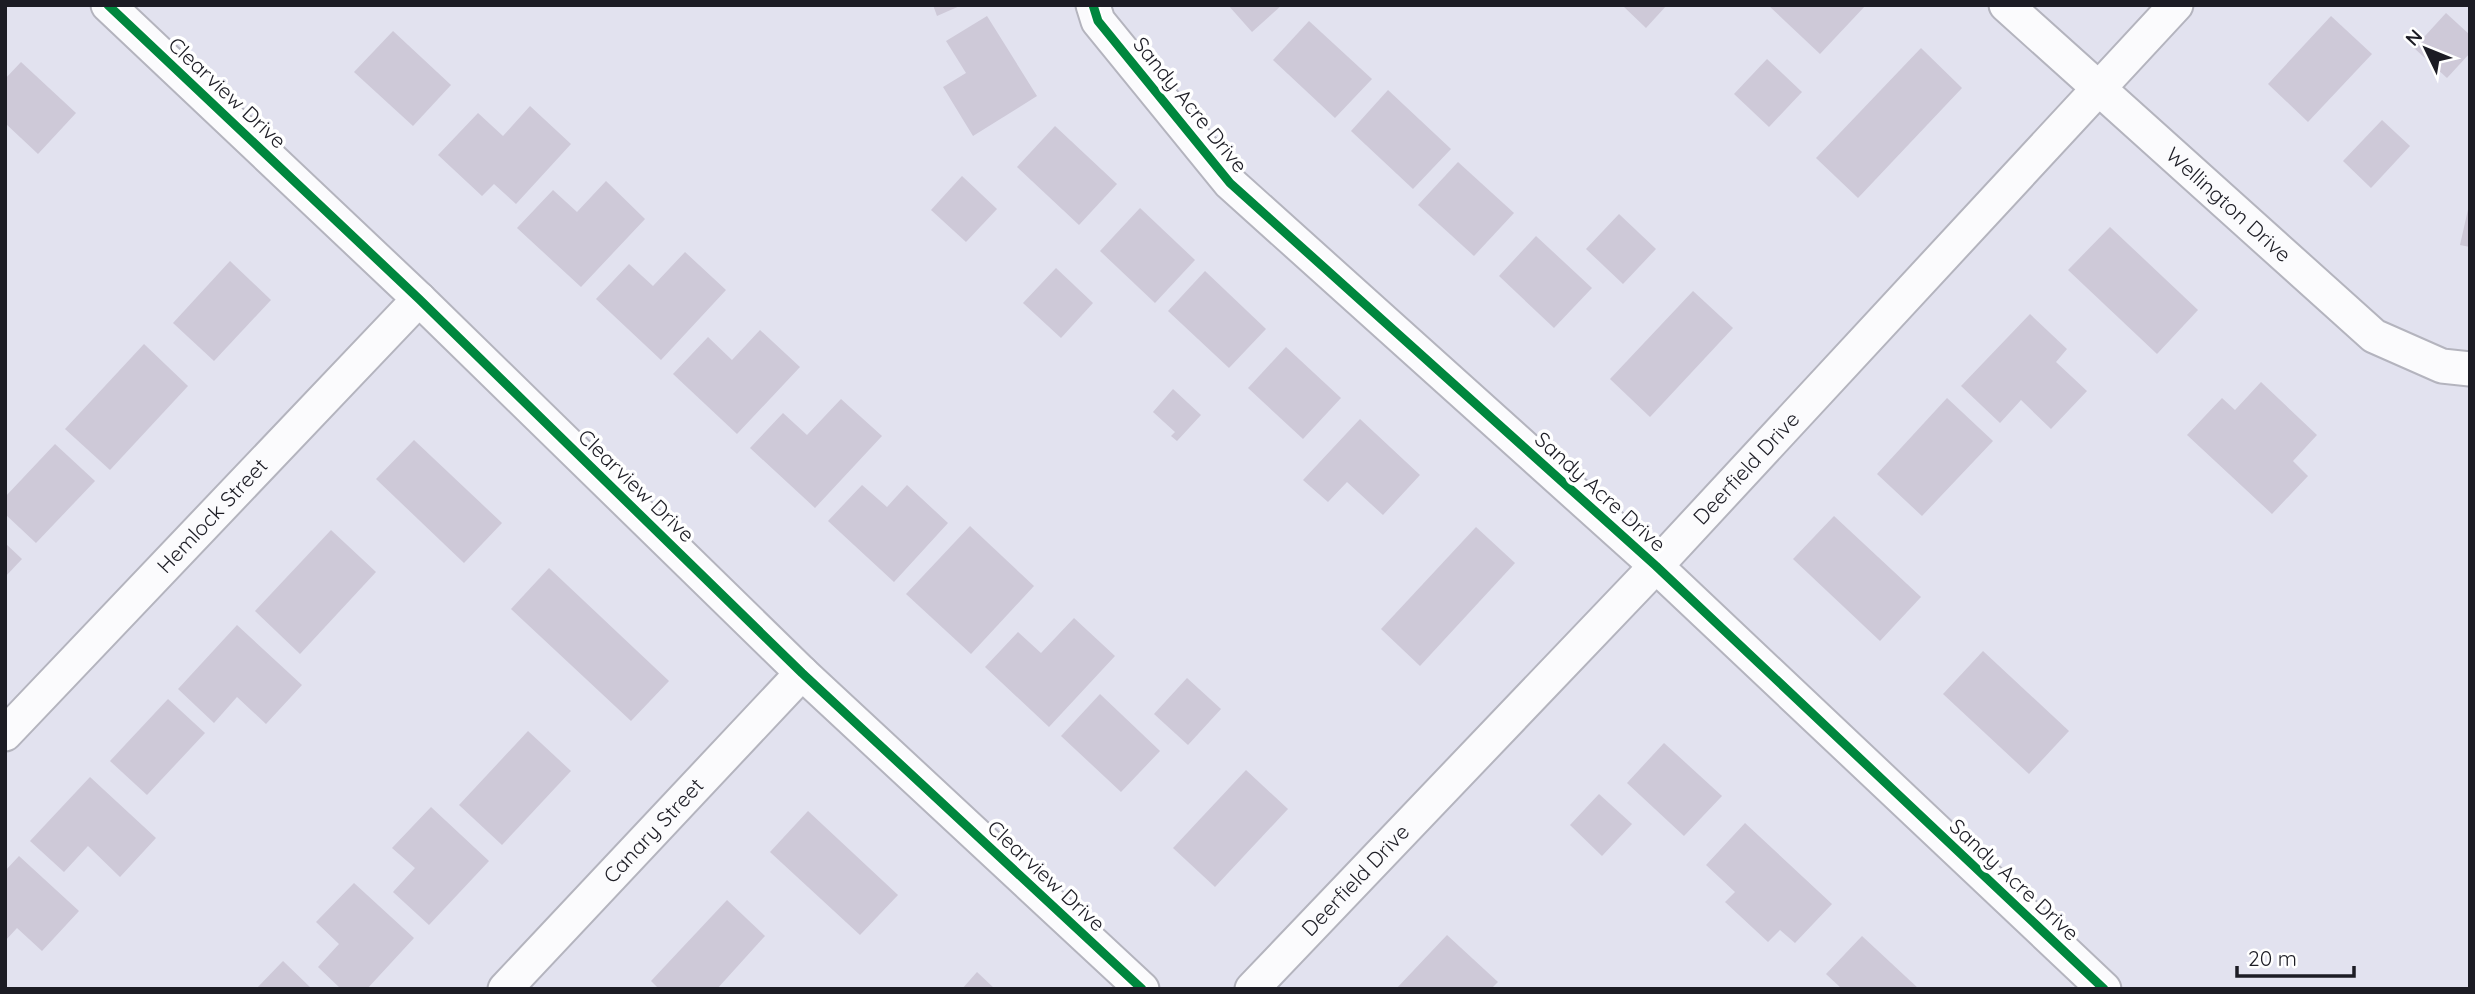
<svg xmlns="http://www.w3.org/2000/svg" width="2475" height="994" viewBox="0 0 2475 994" font-family="Quicksand,sans-serif">
  <style>
    .building { fill: #cec9d8 }
    .lines { fill: none; stroke-linecap: round; stroke-linejoin: round }
    .street-casing { stroke: #b4b4be; stroke-width: 37 }
    .street { stroke: #fbfbfd; stroke-width: 33 }
    .cycleway-casing { stroke: #fff; stroke-width: 13 }
    .cycleway { stroke: #00873e; stroke-width: 9 }
    .labels { text-anchor: middle; stroke-width: 7; stroke-linejoin: round; paint-order: stroke }
    .street-label { font-size: 21px; fill: #1c1c24; stroke: #fff }
  </style>
  <rect width="100%" height="100%" fill="#e2e2ef"/>
  <g class="building">
    <polygon points="933,5 962,5 937,16"/>
    <polygon points="1228,5 1282,5 1252,32"/>
    <polygon points="1622,5 1667,5 1646,28"/>
    <polygon points="1768,5 1866,5 1820,54"/>
    <polygon points="2446,13 2470,35 2470,53 2447,78 2414,48"/>
    <polygon points="987,16 1037,96 973,136 943,87 966,73 946,41"/>
    <polygon points="2331,16 2372,54 2308,122 2268,84"/>
    <polygon points="1309,21 1372,79 1335,118 1273,60"/>
    <polygon points="393,31 451,85 413,126 354,72"/>
    <polygon points="1921,48 1962,88 1858,198 1816,158"/>
    <polygon points="1767,59 1802,92 1769,127 1734,94"/>
    <polygon points="21,62 76,113 38,154 5,123 5,79"/>
    <polygon points="1388,90 1451,149 1413,189 1351,131"/>
    <polygon points="530,106 571,144 516,204 494,184 482,196 438,155 478,113 503,136"/>
    <polygon points="2382,120 2410,146 2371,188 2343,161"/>
    <polygon points="1055,126 1117,184 1079,225 1017,167"/>
    <polygon points="1458,162 1514,213 1474,256 1418,205"/>
    <polygon points="962,176 997,209 966,242 931,210"/>
    <polygon points="606,181 645,219 581,287 517,228 553,190 577,212"/>
    <polygon points="2469,205 2470,205 2470,247 2460,245"/>
    <polygon points="1140,208 1195,260 1155,303 1100,251"/>
    <polygon points="1619,214 1656,249 1623,284 1586,249"/>
    <polygon points="2110,227 2198,310 2157,354 2068,270"/>
    <polygon points="1536,236 1592,288 1554,328 1499,276"/>
    <polygon points="685,252 726,290 661,360 596,299 629,264 653,286"/>
    <polygon points="230,261 271,300 214,361 173,323"/>
    <polygon points="1056,268 1093,303 1061,338 1023,303"/>
    <polygon points="1205,271 1266,329 1229,368 1168,311"/>
    <polygon points="1693,291 1733,328 1650,417 1610,379"/>
    <polygon points="2030,314 2067,349 2056,362 2087,391 2051,429 2021,400 2000,423 1961,386"/>
    <polygon points="760,330 800,367 737,434 673,374 708,337 732,360"/>
    <polygon points="144,344 188,386 110,470 65,429"/>
    <polygon points="1286,347 1341,398 1303,439 1248,388"/>
    <polygon points="2261,382 2317,435 2293,461 2308,476 2272,514 2187,435 2222,398 2235,410"/>
    <polygon points="1173,389 1201,415 1177,441 1171,436 1175,432 1153,412"/>
    <polygon points="1947,398 1993,441 1922,516 1877,474"/>
    <polygon points="841,399 882,436 815,508 750,448 783,413 807,435"/>
    <polygon points="1360,419 1420,475 1383,515 1347,482 1328,502 1303,480"/>
    <polygon points="414,440 502,523 464,563 376,479"/>
    <polygon points="55,444 95,481 36,543 5,514 5,497"/>
    <polygon points="862,485 887,507 907,485 948,523 894,582 828,521"/>
    <polygon points="1834,516 1921,597 1880,641 1793,559"/>
    <polygon points="970,526 1034,586 971,654 906,594"/>
    <polygon points="1476,527 1515,563 1420,666 1381,629"/>
    <polygon points="331,530 376,572 300,654 255,611"/>
    <polygon points="5,543 22,559 5,577"/>
    <polygon points="549,568 669,681 631,721 511,609"/>
    <polygon points="1074,618 1115,656 1049,727 985,667 1018,632 1041,653"/>
    <polygon points="237,625 302,685 266,724 237,697 214,723 178,689"/>
    <polygon points="1983,651 2069,731 2029,774 1943,694"/>
    <polygon points="1187,678 1221,709 1188,745 1154,714"/>
    <polygon points="1100,694 1160,751 1121,792 1061,736"/>
    <polygon points="168,699 205,733 147,795 110,761"/>
    <polygon points="528,731 571,771 502,845 459,805"/>
    <polygon points="1664,743 1722,796 1684,836 1627,783"/>
    <polygon points="1246,770 1288,809 1215,887 1173,848"/>
    <polygon points="90,777 156,838 120,877 88,846 64,872 30,841"/>
    <polygon points="1599,794 1632,824 1602,856 1570,825"/>
    <polygon points="431,807 489,861 429,925 393,892 415,868 392,848"/>
    <polygon points="808,811 898,895 860,935 770,852"/>
    <polygon points="1745,823 1832,904 1795,943 1780,930 1768,942 1725,902 1735,892 1706,865"/>
    <polygon points="19,856 79,911 42,951 17,928 5,941 5,871"/>
    <polygon points="354,883 414,938 367,989 341,989 318,967 339,944 316,922"/>
    <polygon points="727,900 765,936 717,989 659,989 651,981"/>
    <polygon points="1447,935 1498,982 1491,989 1396,989"/>
    <polygon points="1862,936 1919,989 1842,989 1826,974"/>
    <polygon points="283,961 312,989 256,989"/>
    <polygon points="977,972 995,989 962,989"/>
  </g>
  <g class="lines">
    <defs>
      <g id="street">
        <polyline points="108,5 419,299 802,673 1142,989"/>
        <polyline points="1093,5 1098,21 1230,183 1656,566 2104,989"/>
        <path id="s1" d="M2006,5L2374,336L2442,366L2470,369"/>
        <path id="s2" d="M5,734L419,299"/>
        <path id="s3" d="M505,989L802,673"/>
        <path id="s4" d="M1252,989L1656,566L2176,5"/>
      </g>
    </defs>
    <use href="#street" class="street-casing"/>
    <use href="#street" class="street"/>
    <defs>
      <g id="cycleway">
        <polyline points="108,5 419,299 802,673 1142,989"/>
        <polyline points="1093,5 1098,21 1230,183 1656,566 2104,989"/>
      </g>
    </defs>
    <use href="#cycleway" class="cycleway-casing"/>
    <use href="#cycleway" class="cycleway"/>
  </g>
  <g class="labels">
    <g class="street-label">
      <text transform="translate(227 93) rotate(43)" y="7">Clearview Drive</text>
      <text transform="translate(1190 105) rotate(51)" y="7">Sandy Acre Drive</text>
      <text dy="7" stroke="none"><textPath href="#s1" startOffset="299">Wellington Drive</textPath></text>
      <text dy="7" stroke="none"><textPath href="#s4" startOffset="718">Deerfield Drive</textPath></text>
      <text transform="translate(636 486) rotate(44)" y="7">Clearview Drive</text>
      <text transform="translate(1600 492) rotate(42)" y="7">Sandy Acre Drive</text>
      <text dy="7" stroke="none"><textPath href="#s2" startOffset="301">Hemlock Street</textPath></text>
      <text dy="7" stroke="none"><textPath href="#s3" startOffset="217">Canary Street</textPath></text>
      <text transform="translate(1046 876) rotate(43)" y="7">Clearview Drive</text>
      <text transform="translate(2014 880) rotate(43)" y="7">Sandy Acre Drive</text>
      <text dy="7" stroke="none"><textPath href="#s4" startOffset="150">Deerfield Drive</textPath></text>
    </g>
  </g>
  <rect width="2475" height="994" fill="none" stroke="#1c1c24" stroke-width="14"/>
  <g transform="translate(2426 49) rotate(313)" stroke="#ffffff" stroke-width="5" paint-order="stroke">
  <path d="M0-5L12 26L0 18L-12 26Z" fill="#1c1c24"/>
  <text y="-10" font-size="19" font-weight="bold" text-anchor="middle" fill="#1c1c24">N</text>
  </g>
  <path d="M2237 966v10h117v-10" fill="none" stroke="#1c1c24" stroke-width="3.5"/>
  <text x="2248" y="966" font-size="21" fill="#1c1c24" stroke="#ffffff" stroke-width="5" paint-order="stroke">20 m</text>
</svg>
